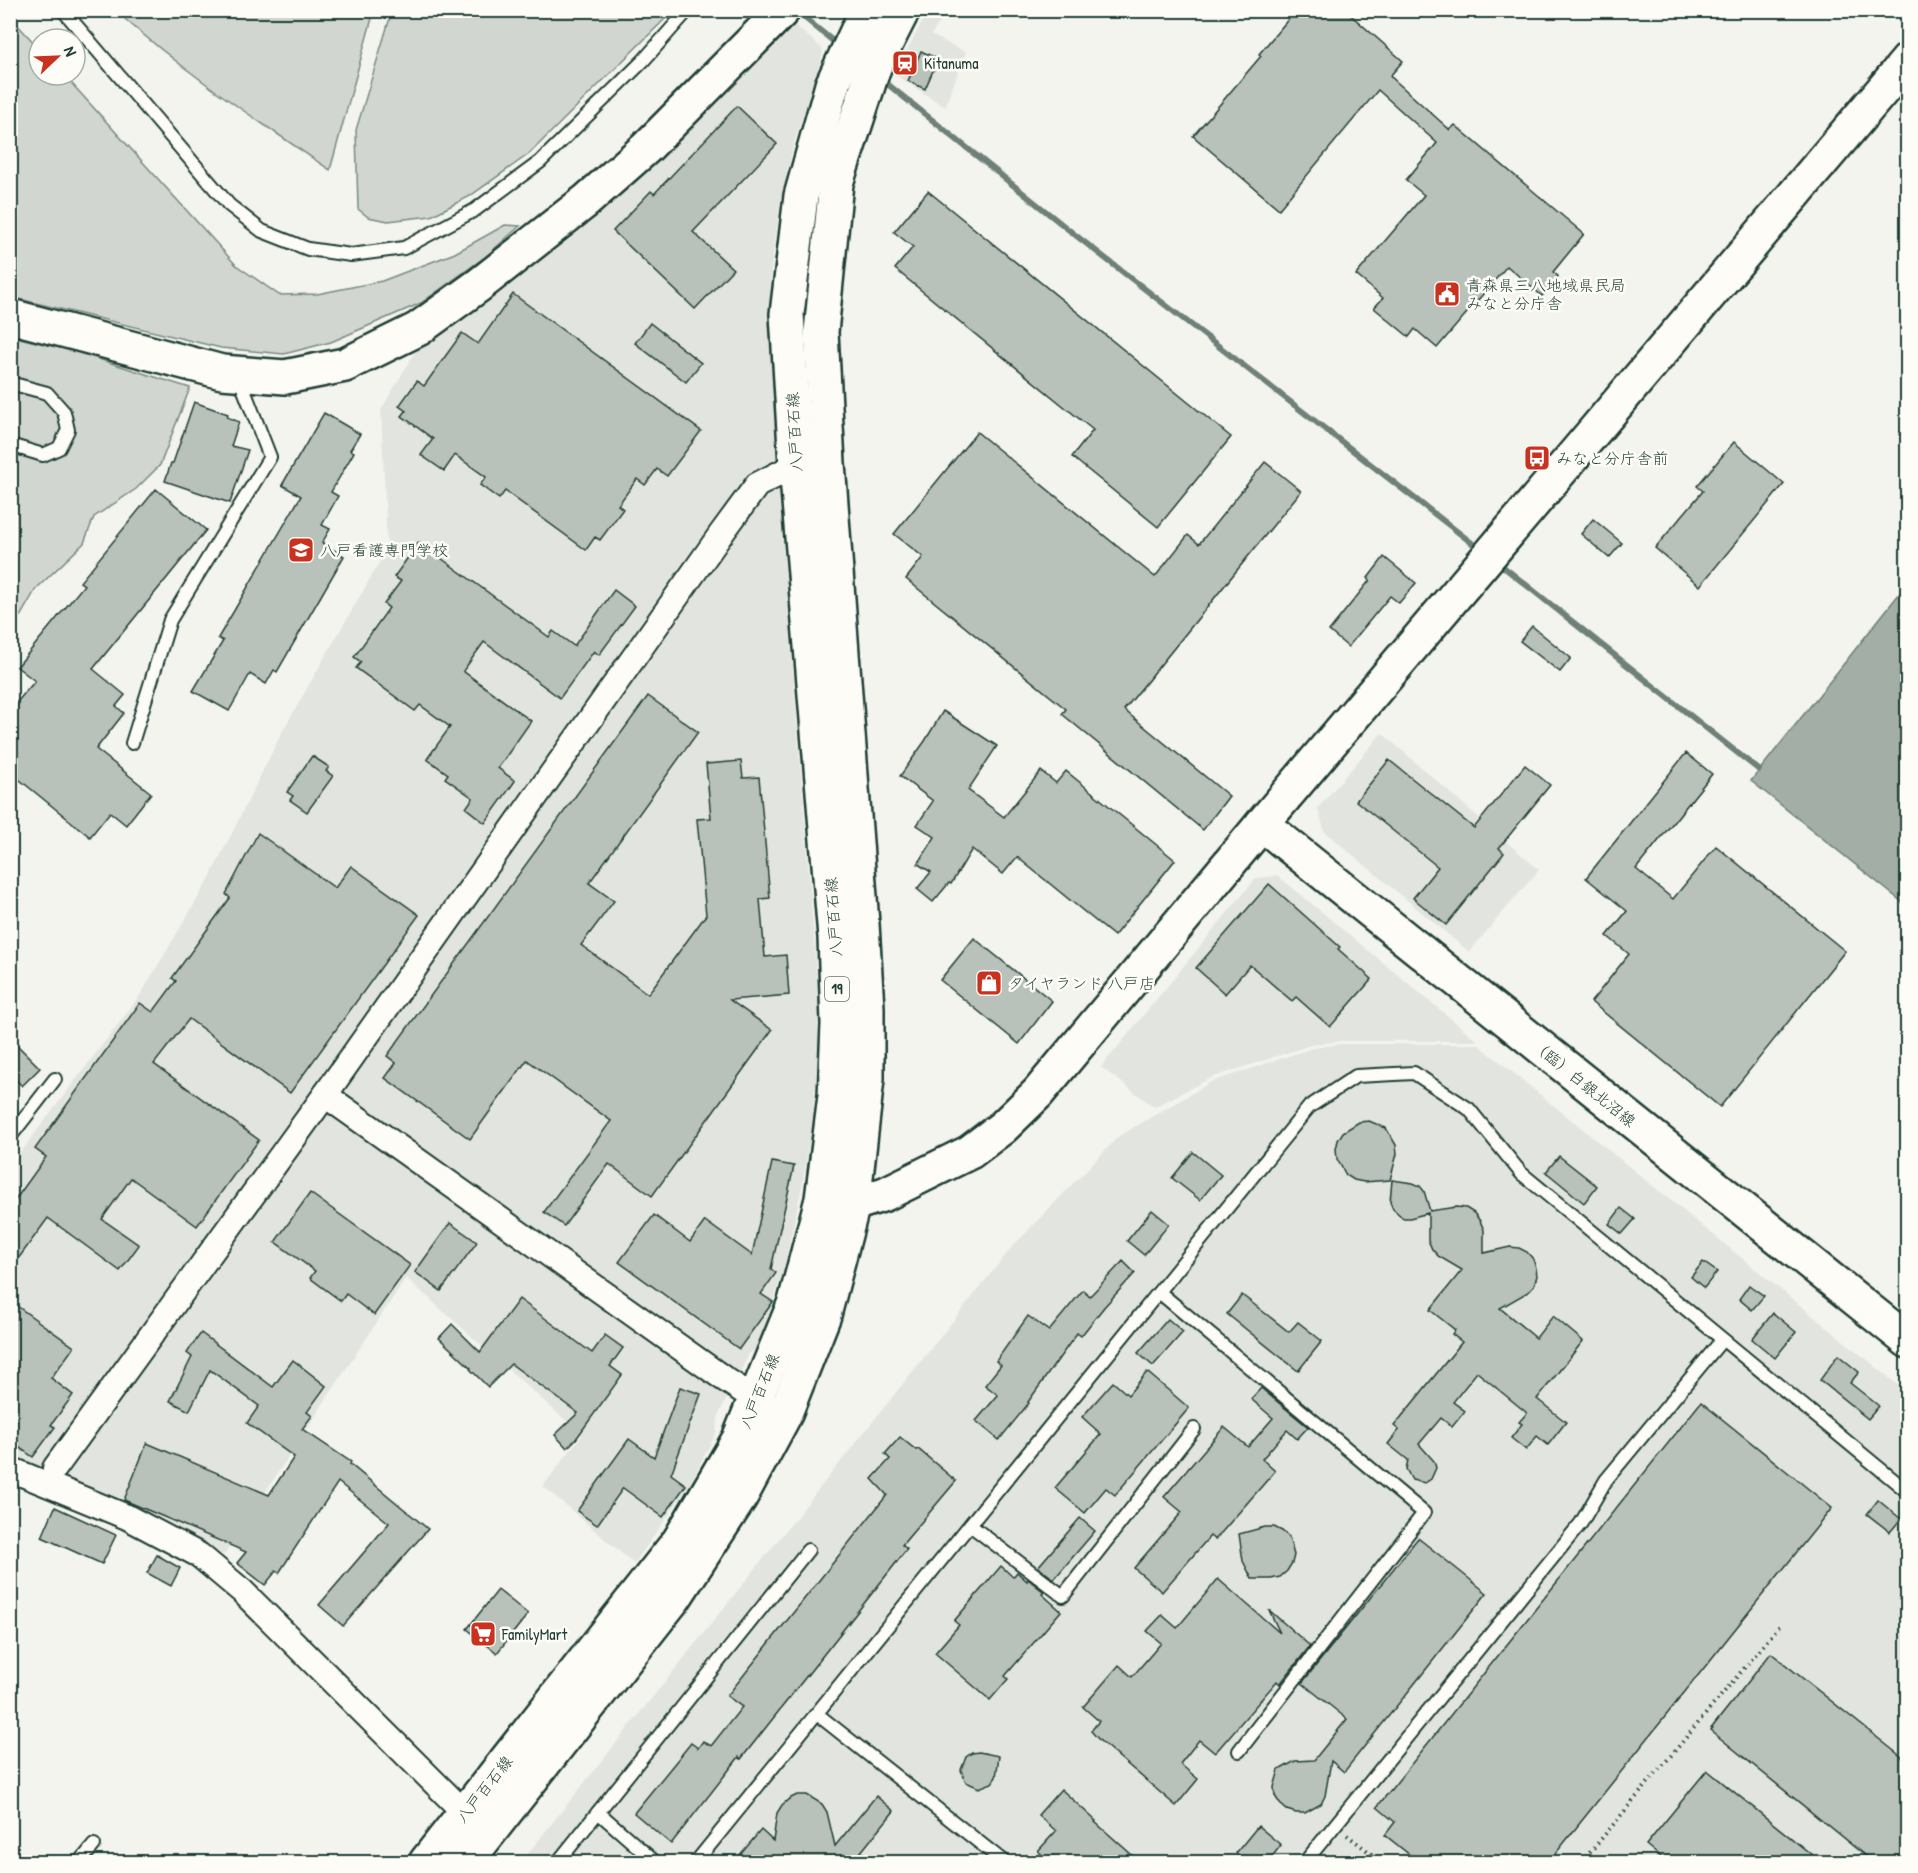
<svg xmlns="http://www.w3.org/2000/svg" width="1918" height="1873" viewBox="0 0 1918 1873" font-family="'Patrick Hand','Klee One',sans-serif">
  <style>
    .built { fill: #e2e5df }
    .green { fill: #d1d6d1; stroke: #788a82; stroke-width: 1.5 }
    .water { fill: #a3aea7; stroke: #6e8179; stroke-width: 1.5 }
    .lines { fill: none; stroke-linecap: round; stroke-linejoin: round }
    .stream { stroke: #6e8179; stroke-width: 6 }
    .building { fill: #b9c1bb; stroke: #1f3d34; stroke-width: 1.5 }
    .lane-casing { stroke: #1f3d34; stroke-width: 16 }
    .street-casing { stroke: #1f3d34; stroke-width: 28 }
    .secondary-casing { stroke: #1f3d34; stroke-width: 38 }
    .primary-casing { stroke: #1f3d34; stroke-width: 38 }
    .path { stroke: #1f3d34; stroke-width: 4; stroke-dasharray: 1.5 4.5; stroke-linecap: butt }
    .lane { stroke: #fdfcf7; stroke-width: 12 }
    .street { stroke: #fdfcf7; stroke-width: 24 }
    .secondary { stroke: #fdfcf7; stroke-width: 33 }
    .primary { stroke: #fdfcf7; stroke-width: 33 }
    .labels { text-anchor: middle; stroke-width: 5; stroke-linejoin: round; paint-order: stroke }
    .shield { fill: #fdfcf7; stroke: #62766e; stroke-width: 1.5 }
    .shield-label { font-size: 15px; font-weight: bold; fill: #1f3d34 }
    .poi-label { font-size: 16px; fill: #1f3d34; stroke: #fdfcf7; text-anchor: start }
    .street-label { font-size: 16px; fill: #1f3d34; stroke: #fdfcf7 }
  </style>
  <rect width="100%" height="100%" fill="#f4f4ef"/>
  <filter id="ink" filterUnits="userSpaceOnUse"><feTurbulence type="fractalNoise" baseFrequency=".0167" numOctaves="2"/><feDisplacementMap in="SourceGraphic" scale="12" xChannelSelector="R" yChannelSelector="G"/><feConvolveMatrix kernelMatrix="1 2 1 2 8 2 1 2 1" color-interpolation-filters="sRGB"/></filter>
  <g filter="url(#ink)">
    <g class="built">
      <polygon points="928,11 948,11 931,35 966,52 945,107 894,74"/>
      <polygon points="791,22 822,48 823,54 794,143 780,206 771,270 770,305 771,355 781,519 815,949 818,1006 818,1056 813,1121 802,1187 783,1272 758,1347 749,1354 719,1414 716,1433 689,1486 634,1564 543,1486 582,1435 406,1278 224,1555 157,1522 11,1460 10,1166 141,994 209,879 283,730 387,549 381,410 416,350 543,257 634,183"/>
      <polygon points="1382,733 1539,870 1469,952 1324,831 1318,808"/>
      <polygon points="1277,875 1478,1041 1340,1041 1311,1045 1211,1078 1154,1107 1101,1067 1255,879"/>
      <polygon points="1341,1044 1478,1044 1907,1392 1907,1862 521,1862 1012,1247 1119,1136 1211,1082 1312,1048"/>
    </g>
    <g class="green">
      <path d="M116,11H374L330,170C257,120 182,71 116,11Z"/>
      <polygon points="392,11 392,10 673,11 529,154 470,196 431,216 388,221 368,217 358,209 356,130"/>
      <polygon points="11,18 39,48 39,75 64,75 236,265 279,295 317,294 382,281 455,253 505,225 520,226 485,257 421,303 331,342 284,354 221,348 11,297"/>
      <polygon points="11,336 73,351 190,388 160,465 136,489 94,517 84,543 36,589 21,615 11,625 10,513 16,506 10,501"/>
    </g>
    <polygon class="water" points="1907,584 1908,906 1907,906 1751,781"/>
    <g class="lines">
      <g class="stream">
        <polyline points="795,10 839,46"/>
        <polyline points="880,78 1074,234 1481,550"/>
        <polyline points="1496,561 1759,770"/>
      </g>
    </g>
    <g class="building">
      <polygon points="1296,10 1345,10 1403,61 1390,76 1450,130 1455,125 1584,234 1553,272 1558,276 1542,296 1507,266 1437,348 1415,329 1409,337 1374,308 1383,298 1356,275 1424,195 1406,180 1437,143 1378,90 1279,209 1193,136 1261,56 1259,54"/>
      <polygon points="921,51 938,59 925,89 908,81"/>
      <polygon points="737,106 777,144 693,232 733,269 695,309 613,231 651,191 654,194"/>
      <polygon points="928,191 1231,437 1158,527 1072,457 1093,430 895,269 913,247 894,232"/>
      <polygon points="513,294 701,431 667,476 657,469 645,485 637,479 618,505 623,509 600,540 595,537 586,550 505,491 499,499 480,485 486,477 455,455 444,471 421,455 433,439 402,416 406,411 399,406 417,381 424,386 462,333 478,344"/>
      <polygon points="650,323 701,363 686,382 635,343"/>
      <polygon points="194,402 228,414 227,417 239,422 231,446 248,450 230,503 165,481 171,463 173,463"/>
      <polygon points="324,413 360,434 350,450 354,452 331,492 338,496 322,525 330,529 322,543 344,556 277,672 274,670 266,684 250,674 229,711 193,691 223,641 218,638 301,496 282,485"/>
      <polygon points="977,432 1155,577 1188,535 1199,544 1265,462 1301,491 1124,710 1229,796 1203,830 1062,714 1066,709 906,579 923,557 894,534"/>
      <polygon points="1734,442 1784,484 1700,586 1655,548 1703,491 1697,486"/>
      <polygon points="156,489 206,530 93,669 125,695 116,706 124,713 96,749 151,793 126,825 110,812 90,837 10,772 10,710 35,681 17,667 84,585 80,582"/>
      <polygon points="1593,519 1622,543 1609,558 1581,534"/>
      <polygon points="419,542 549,637 553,631 574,646 614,590 635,606 599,655 594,651 560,698 484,642 463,671 531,721 498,768 515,781 485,823 466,808 473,798 445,778 448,774 427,759 450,727 420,705 415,711 356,668 361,662 354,657 389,608 384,604 401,581 394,577"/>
      <polygon points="1384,557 1416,583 1399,603 1390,596 1348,647 1329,631 1370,580 1368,578"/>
      <polygon points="1532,626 1571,658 1560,672 1520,641"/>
      <polygon points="648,696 698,732 589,883 614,901 581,945 648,994 706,915 697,819 711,818 706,764 741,761 743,778 759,777 770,898 760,899 765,957 786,955 789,995 730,1000 772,1030 652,1196 609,1164 564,1226 544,1212 611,1121 527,1060 470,1139 385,1078 396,1063 387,1056"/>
      <polygon points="943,711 997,746 968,790 1004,817 1041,771 1056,783 1066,771 1175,860 1114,936 1017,857 1003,874 972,849 951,884 949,883 933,902 917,889 931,872 918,864 935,837 917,825 933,801 900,776 925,741"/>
      <polygon points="1686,753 1712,774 1636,869 1673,899 1716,846 1845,951 1720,1107 1591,1002 1629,954 1607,936 1627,911 1586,878"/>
      <polygon points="312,756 329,767 326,771 333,776 307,812 290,800 293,796 287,792"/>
      <polygon points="1389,760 1474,828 1525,765 1550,785 1499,848 1504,853 1446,925 1413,898 1438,867 1356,801"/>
      <polygon points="258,833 335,888 351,866 419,915 290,1093 189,1019 154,1064 259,1140 197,1226 131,1178 102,1219 139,1245 120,1271 48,1218 10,1270 10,1207 46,1157 35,1149 140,1003 153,1012 176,981 172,978 230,898 226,894"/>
      <polygon points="1269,884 1340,947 1338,949 1372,979 1330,1027 1296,997 1292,1001 1250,965 1225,994 1196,968"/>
      <polygon points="974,938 1052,1001 1019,1044 940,980"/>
      <polygon points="10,1038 40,1068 22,1086 10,1074"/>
      <polygon points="1369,1121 1386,1128 1396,1145 1397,1154 1390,1180 1364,1182 1354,1180 1346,1175 1337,1159 1336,1149 1338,1140 1343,1132 1359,1122"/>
      <polygon points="1193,1152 1221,1175 1200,1200 1172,1178"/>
      <polygon points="1559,1156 1597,1186 1584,1203 1546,1172"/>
      <polygon points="772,1162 794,1166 771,1269 776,1273 761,1294 773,1302 739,1349 619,1262 654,1215 690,1242 705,1221 752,1255"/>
      <polygon points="1392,1180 1413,1183 1420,1186 1424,1191 1430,1211 1456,1207 1466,1208 1474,1213 1480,1221 1484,1230 1484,1253 1510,1247 1519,1248 1527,1252 1533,1259 1536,1268 1537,1276 1534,1285 1528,1292 1500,1308 1536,1338 1553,1316 1583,1341 1537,1399 1566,1422 1548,1445 1537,1436 1526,1450 1511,1438 1522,1424 1519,1422 1527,1413 1477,1372 1453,1402 1465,1411 1452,1427 1441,1418 1419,1444 1434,1461 1436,1468 1431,1479 1425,1483 1412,1480 1406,1469 1408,1460 1388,1444 1399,1430 1394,1426 1462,1342 1452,1334 1455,1330 1430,1310 1462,1270 1438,1256 1432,1249 1428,1240 1428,1213 1410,1218 1403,1218 1393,1209 1390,1202"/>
      <polygon points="310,1193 410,1265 374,1315 346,1294 341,1301 310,1278 315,1271 275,1242"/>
      <polygon points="1621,1208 1635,1219 1622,1234 1609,1224"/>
      <polygon points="1152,1210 1169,1224 1144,1255 1127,1241"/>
      <polygon points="450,1223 477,1242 441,1291 415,1272"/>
      <polygon points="1123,1261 1135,1273 1104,1307 1081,1336 1077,1333 1028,1402 1029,1403 999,1440 976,1421 998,1395 985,1385 1001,1365 996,1361 1028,1316 1049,1331 1083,1290 1090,1296"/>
      <polygon points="1703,1262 1717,1272 1704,1288 1691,1277"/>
      <polygon points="1749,1285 1764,1296 1752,1310 1739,1299"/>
      <polygon points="1242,1295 1289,1332 1298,1322 1322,1341 1298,1371 1227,1314"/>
      <polygon points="519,1299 592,1353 605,1335 623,1348 610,1366 622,1375 576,1439 567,1448 555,1435 578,1413 511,1364 488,1387 470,1369 471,1368 439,1338 452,1324 480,1352"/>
      <polygon points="10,1301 74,1347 51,1378 73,1395 51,1425 55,1427 33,1457 10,1441"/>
      <polygon points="1773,1313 1796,1332 1775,1358 1752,1339"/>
      <polygon points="1168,1319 1183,1332 1153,1366 1138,1353"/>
      <polygon points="201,1333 273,1387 293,1360 326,1386 307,1412 312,1416 302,1429 351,1462 350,1464 428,1529 343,1626 319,1605 389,1523 338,1482 279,1573 276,1571 265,1585 237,1563 246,1552 124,1500 147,1443 269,1495 294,1457 247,1423 259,1406 210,1370 189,1411 170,1401 192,1357 187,1353"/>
      <polygon points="1838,1355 1859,1372 1850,1383 1879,1406 1868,1419 1820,1380"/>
      <polygon points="1147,1372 1189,1408 1115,1495 1106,1488 1085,1513 1055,1488 1101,1434 1082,1417 1113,1382 1128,1395"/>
      <polygon points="680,1387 701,1394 671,1474 686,1485 663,1517 623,1488 597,1525 577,1511 629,1439 654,1457"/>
      <polygon points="1261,1388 1308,1427 1297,1439 1287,1430 1262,1459 1275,1471 1215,1540 1210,1536 1162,1592 1134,1568 1182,1512 1164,1497 1224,1427 1248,1447 1273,1418 1251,1399"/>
      <polygon points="1701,1402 1832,1508 1548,1863 1420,1863 1385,1835 1395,1822 1377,1807"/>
      <polygon points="900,1437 916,1450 918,1449 956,1481 902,1545 907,1549 741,1759 739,1757 671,1844 634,1813 691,1743 698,1748 703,1741 711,1746 742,1707 727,1696 887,1495 872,1479 890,1459 885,1454"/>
      <polygon points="1878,1500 1901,1519 1890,1532 1867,1514"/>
      <polygon points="55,1507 116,1535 102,1564 42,1537"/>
      <polygon points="1080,1518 1095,1531 1054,1579 1038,1567"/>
      <polygon points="1265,1527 1274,1527 1282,1531 1289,1537 1294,1555 1292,1563 1287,1571 1280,1577 1271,1579 1252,1579 1243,1561 1239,1534"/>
      <polygon points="1418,1538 1487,1593 1344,1772 1331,1761 1325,1796 1321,1804 1305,1813 1296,1813 1287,1810 1280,1804 1275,1796 1274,1787 1279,1770 1295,1761 1314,1760 1347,1719 1302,1683"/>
      <polygon points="157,1555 180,1568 171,1586 147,1573"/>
      <polygon points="1001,1566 1013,1577 1017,1572 1027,1581 1028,1579 1044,1592 1042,1594 1061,1611 1005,1676 1008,1679 990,1700 935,1653 959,1625 954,1621"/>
      <polygon points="1218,1579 1280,1633 1269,1610 1310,1646 1280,1684 1277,1681 1215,1753 1199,1740 1180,1764 1198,1779 1176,1806 1099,1740 1091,1731 1099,1721 1083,1707 1119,1665 1132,1677 1161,1643 1147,1631 1162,1615 1177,1628"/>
      <polygon points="498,1590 528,1614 497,1653 467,1629"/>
      <polygon points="1771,1653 1908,1762 1908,1863 1874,1863 1710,1730"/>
      <polygon points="979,1752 999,1756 996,1777 992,1783 979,1788 966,1782 961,1770 966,1757 972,1753"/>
      <polygon points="1707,1770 1822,1863 1668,1863 1646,1845"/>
      <polygon points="1061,1789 1096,1821 1095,1822 1141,1863 1051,1863 1038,1851 1056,1831 1038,1815"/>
      <polygon points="797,1795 807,1795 822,1804 827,1812 835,1846 876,1796 894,1811 852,1863 733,1863 761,1830 773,1841 777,1813 782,1805 789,1799"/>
      <polygon points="1258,1826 1281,1845 1267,1863 1247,1863 1236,1853"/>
    </g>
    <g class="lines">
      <defs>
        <g id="lane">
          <polyline points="63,10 229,205 262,231 308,249 351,255 404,248 475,210 540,162 643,61 688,10"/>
          <polyline points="10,383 47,393 64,412 68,430 59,448 43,455 10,445"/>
          <polyline points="132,743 170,620 270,457 239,377"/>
          <polyline points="10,1137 55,1079"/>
          <polyline points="1159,1292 1424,1513 1239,1751"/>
          <polyline points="970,1525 1063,1596 1194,1429"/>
          <polyline points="817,1714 1004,1862"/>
          <polyline points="598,1812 655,1862"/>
          <polyline points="80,1862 94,1845"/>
          <polyline points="558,1862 808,1550"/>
          <polyline points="696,1862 1309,1107 1356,1076 1414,1073 1469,1109 1521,1173 1908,1492"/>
          <polyline points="1305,1862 1581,1523 1606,1480 1722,1340"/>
        </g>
        <g id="street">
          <polyline points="325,1095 723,1378 769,1408"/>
          <polyline points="55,1468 325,1095 721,534 757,485 796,465 811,464"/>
          <polyline points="10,1469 127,1517 199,1555 242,1591 476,1824"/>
        </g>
        <g id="secondary">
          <polyline points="10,316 222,372 285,377 345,365 418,329 479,285 586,201 646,148 783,10"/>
          <polyline points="1262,824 1908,1341"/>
          <polyline points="826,1200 853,1204 885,1194 970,1152 1003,1127 1038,1093 1262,824 1908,60"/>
        </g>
        <g id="primary">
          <polyline points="426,1862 679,1541 739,1439 795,1302 822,1199 835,1096 838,1024 835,937 796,465 787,314 801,196 832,85 867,10"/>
          <polyline points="466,1862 675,1597 741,1496 784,1416 824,1315 853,1204 867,1079 867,1008 862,924 828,463 821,332 836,183 874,67 903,10"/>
        </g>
      </defs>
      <use href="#lane" class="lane-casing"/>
      <use href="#street" class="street-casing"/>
      <use href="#secondary" class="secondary-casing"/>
      <use href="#primary" class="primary-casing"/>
      <g class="path">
        <polyline points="1347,1835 1382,1862"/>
        <polyline points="1582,1862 1781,1624"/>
      </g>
      <use href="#lane" class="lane"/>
      <use href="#street" class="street"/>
      <use href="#secondary" class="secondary"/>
      <use href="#primary" class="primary"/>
    </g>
  </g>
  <defs>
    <symbol id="station-square" viewBox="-11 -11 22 22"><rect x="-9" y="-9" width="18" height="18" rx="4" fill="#c8321e" stroke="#fdfcf7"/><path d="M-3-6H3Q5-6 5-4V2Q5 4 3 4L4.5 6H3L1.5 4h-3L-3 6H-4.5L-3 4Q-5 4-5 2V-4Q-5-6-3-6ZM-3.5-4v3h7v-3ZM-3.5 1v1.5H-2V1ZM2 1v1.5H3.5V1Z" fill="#fff"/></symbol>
    <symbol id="civic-square" viewBox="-11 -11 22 22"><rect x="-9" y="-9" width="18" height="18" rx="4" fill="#c8321e" stroke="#fdfcf7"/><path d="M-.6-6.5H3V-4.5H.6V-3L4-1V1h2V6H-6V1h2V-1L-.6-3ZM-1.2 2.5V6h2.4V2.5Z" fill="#fff"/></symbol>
    <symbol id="bus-square" viewBox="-11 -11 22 22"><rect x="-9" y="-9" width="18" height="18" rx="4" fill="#c8321e" stroke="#fdfcf7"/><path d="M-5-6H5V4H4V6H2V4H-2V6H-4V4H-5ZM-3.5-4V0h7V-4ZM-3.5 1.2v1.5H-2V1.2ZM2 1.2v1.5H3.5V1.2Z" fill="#fff"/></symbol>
    <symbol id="university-square" viewBox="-11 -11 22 22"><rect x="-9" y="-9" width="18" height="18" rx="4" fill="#c8321e" stroke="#fdfcf7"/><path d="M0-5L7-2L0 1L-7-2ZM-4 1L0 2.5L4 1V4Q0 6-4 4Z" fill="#fff"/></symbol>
    <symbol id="shop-square" viewBox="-11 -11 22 22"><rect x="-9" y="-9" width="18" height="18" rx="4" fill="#c8321e" stroke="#fdfcf7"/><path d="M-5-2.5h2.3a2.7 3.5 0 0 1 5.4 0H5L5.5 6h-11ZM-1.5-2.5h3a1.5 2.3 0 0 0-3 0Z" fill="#fff"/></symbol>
    <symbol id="supermarket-square" viewBox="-11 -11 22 22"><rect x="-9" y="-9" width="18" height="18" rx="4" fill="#c8321e" stroke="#fdfcf7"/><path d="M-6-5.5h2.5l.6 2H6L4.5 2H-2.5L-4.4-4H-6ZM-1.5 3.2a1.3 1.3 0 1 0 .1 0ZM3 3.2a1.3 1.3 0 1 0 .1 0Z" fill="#fff"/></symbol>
  </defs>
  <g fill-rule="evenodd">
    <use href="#station-square" x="890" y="48" width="30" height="30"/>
    <use href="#civic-square" x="1432" y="279" width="30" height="30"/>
    <use href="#bus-square" x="1522" y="443" width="30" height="30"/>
    <use href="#university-square" x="286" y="535" width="30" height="30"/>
    <use href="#shop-square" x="974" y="968" width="30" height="30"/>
    <use href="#supermarket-square" x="468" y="1619" width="30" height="30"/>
  </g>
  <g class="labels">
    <rect class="shield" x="825" y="977" width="24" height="24" rx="4.5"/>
    <g class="shield-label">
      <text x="837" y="994">19</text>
    </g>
    <g class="poi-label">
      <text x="924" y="69">Kitanuma</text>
      <text x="1466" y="291">青森県三八地域県民局<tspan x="1466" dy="18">みなと分庁舎</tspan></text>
      <text x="1556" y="464">みなと分庁舎前</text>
      <text x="320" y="556">八戸看護専門学校</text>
      <text x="1008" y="989">タイヤランド 八戸店</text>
      <text x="502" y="1640">FamilyMart</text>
    </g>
    <g class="street-label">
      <text transform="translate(794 432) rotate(-93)" y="6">八戸百石線</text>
      <text transform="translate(833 917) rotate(-94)" y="6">八戸百石線</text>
      <text transform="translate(1584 1083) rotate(39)" y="6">（臨）白銀北沼線</text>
      <text transform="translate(759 1391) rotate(-68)" y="6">八戸百石線</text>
      <text transform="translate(484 1789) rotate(-52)" y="6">八戸百石線</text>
    </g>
  </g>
  <rect width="1918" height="1873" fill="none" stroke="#fdfcf7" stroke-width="36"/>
  <rect x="18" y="18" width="1882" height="1837" fill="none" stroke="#1f3d34" stroke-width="2" filter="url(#ink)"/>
  <g transform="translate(57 57) rotate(67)"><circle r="28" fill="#fdfcf7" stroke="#a4b0a9" stroke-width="1.5"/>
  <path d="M0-4.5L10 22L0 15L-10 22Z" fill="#c8321e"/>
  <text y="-9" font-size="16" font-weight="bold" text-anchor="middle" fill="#1f3d34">N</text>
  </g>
</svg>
